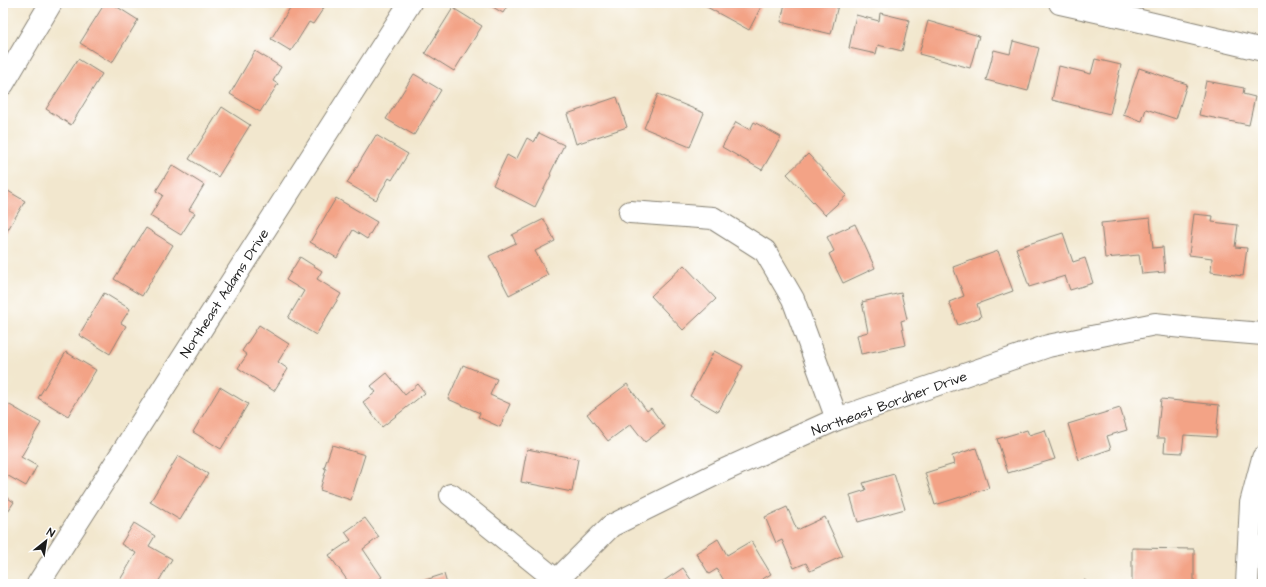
<svg xmlns="http://www.w3.org/2000/svg" width="1266" height="587" viewBox="0 0 1266 587" font-family="'Architects Daughter',sans-serif">
  <style>
    .building { fill: #f3a386 }
    .lines { fill: none; stroke-linecap: round; stroke-linejoin: round }
    .minor-casing { stroke: #878275; stroke-width: 24 }
    .minor { stroke: #fff; stroke-width: 22 }
    .labels { text-anchor: middle; stroke-width: 3.5; stroke-linejoin: round; paint-order: stroke }
    .street-label { font-size: 14px; fill: #1c1c1c; stroke: #fff }
  </style>
  <rect width="100%" height="100%" fill="#fff"/>
  <filter id="ink" filterUnits="userSpaceOnUse"><feTurbulence type="fractalNoise" baseFrequency=".025" numOctaves="2"/><feDisplacementMap in="SourceGraphic" scale="8" xChannelSelector="R" yChannelSelector="G"/><feConvolveMatrix kernelMatrix="1 2 1 2 8 2 1 2 1" color-interpolation-filters="sRGB"/></filter>
  <filter id="wash" filterUnits="userSpaceOnUse"><feTurbulence type="fractalNoise" baseFrequency=".012" numOctaves="4" result="noise"/><feDisplacementMap in="SourceGraphic" scale="16" xChannelSelector="R" yChannelSelector="G"/><feGaussianBlur stdDeviation="0.9" result="paint"/><feColorMatrix in="noise" values="0 0 0 0 0 0 0 0 0 0 0 0 0 0 0 0 0 1.4 0 .05"/><feComposite in="paint" operator="in"/></filter>
  <g filter="url(#wash)">
    <rect width="100%" height="100%" fill="#f2e7ce"/>
    <g id="blocks">
      <g class="building">
        <polygon points="105,3 111,3 138,20 112,63 80,43"/>
        <polygon points="293,3 320,3 325,6 313,24 309,22 291,51 271,39"/>
        <polygon points="486,3 509,3 503,13"/>
        <polygon points="707,3 763,3 749,30 705,6"/>
        <polygon points="785,3 831,3 838,5 831,34 781,22"/>
        <polygon points="453,8 482,26 454,71 425,53"/>
        <polygon points="880,13 909,20 902,51 878,45 876,54 849,48 856,15 879,21"/>
        <polygon points="928,21 979,36 970,68 919,54"/>
        <polygon points="1013,41 1039,48 1028,91 986,80 994,50 1010,54"/>
        <polygon points="255,51 281,67 273,81 278,84 260,112 230,94"/>
        <polygon points="78,59 102,74 71,125 46,109"/>
        <polygon points="1095,59 1121,65 1110,114 1052,100 1059,66 1091,74"/>
        <polygon points="1139,68 1187,84 1176,119 1146,109 1142,121 1123,115"/>
        <polygon points="414,74 441,90 414,135 386,119"/>
        <polygon points="1206,81 1244,88 1243,94 1255,97 1249,125 1199,115"/>
        <polygon points="658,94 704,113 690,147 644,128"/>
        <polygon points="617,97 627,127 576,144 567,114"/>
        <polygon points="222,107 250,125 218,177 189,159"/>
        <polygon points="736,122 750,130 754,122 781,137 762,170 722,147"/>
        <polygon points="539,133 564,145 550,174 551,175 535,207 493,185 507,155 516,160 527,138 534,142"/>
        <polygon points="376,135 408,154 392,180 389,178 376,200 347,183"/>
        <polygon points="808,154 847,195 825,215 787,174"/>
        <polygon points="172,165 204,185 189,210 195,213 181,235 150,216 163,195 156,191"/>
        <polygon points="3,188 25,201 3,238"/>
        <polygon points="336,198 377,222 367,239 353,230 337,258 310,242"/>
        <polygon points="1194,214 1213,216 1212,222 1238,225 1235,247 1247,248 1243,276 1211,272 1212,258 1189,255"/>
        <polygon points="1150,218 1153,248 1163,247 1165,272 1142,274 1139,255 1105,258 1101,223"/>
        <polygon points="544,219 555,241 535,251 548,275 509,295 489,256 516,243 512,235"/>
        <polygon points="855,224 875,268 843,283 829,254 834,251 827,237"/>
        <polygon points="146,228 173,245 142,296 114,279"/>
        <polygon points="1063,233 1073,262 1085,258 1093,283 1070,290 1065,276 1029,287 1016,248"/>
        <polygon points="998,251 1013,291 977,304 981,317 958,325 949,302 964,296 953,267"/>
        <polygon points="300,257 322,271 317,279 341,294 316,335 288,318 304,291 286,280"/>
        <polygon points="684,265 716,299 683,330 651,296"/>
        <polygon points="104,293 130,309 121,323 126,326 110,354 79,335"/>
        <polygon points="901,293 907,319 901,321 906,345 861,354 857,335 868,332 862,302"/>
        <polygon points="259,325 289,344 278,362 288,369 274,391 238,368 247,355 242,351"/>
        <polygon points="714,351 743,366 718,412 690,396"/>
        <polygon points="66,352 96,370 68,416 38,398"/>
        <polygon points="463,365 497,379 490,395 510,404 500,427 478,417 480,413 448,399"/>
        <polygon points="387,373 405,395 418,384 425,393 382,427 363,402 376,392 371,386"/>
        <polygon points="627,384 647,411 651,408 665,427 645,442 631,424 608,441 587,414"/>
        <polygon points="220,387 248,404 221,449 193,432"/>
        <polygon points="1161,399 1219,405 1216,437 1184,435 1182,453 1164,452 1165,438 1157,438"/>
        <polygon points="8,404 41,423 21,457 37,466 26,486 3,473 3,412"/>
        <polygon points="1120,408 1127,430 1107,436 1111,449 1079,460 1068,424"/>
        <polygon points="1027,430 1029,435 1045,430 1055,459 1008,473 997,439"/>
        <polygon points="332,445 365,455 351,500 320,490 326,469 324,468"/>
        <polygon points="976,448 989,488 935,505 925,473 954,464 952,456"/>
        <polygon points="527,449 578,459 572,492 521,482"/>
        <polygon points="178,456 208,474 180,520 150,502"/>
        <polygon points="894,474 905,509 858,522 850,495 866,490 863,483"/>
        <polygon points="3,495 14,502 3,519"/>
        <polygon points="787,507 797,530 825,517 843,556 810,571 806,563 794,568 782,540 776,543 765,517"/>
        <polygon points="365,518 379,537 363,549 382,577 372,584 350,584 329,555 351,540 345,532"/>
        <polygon points="134,523 155,536 149,546 172,559 157,584 128,584 120,580 136,553 121,544"/>
        <polygon points="718,539 727,555 751,541 771,574 754,584 726,584 717,569 709,574 696,553"/>
        <polygon points="1132,548 1194,549 1194,584 1132,584"/>
        <polygon points="683,568 694,584 659,584"/>
        <polygon points="444,574 447,584 413,584"/>
        <polygon points="1085,580 1087,584 1075,584"/>
      </g>
    </g>
  </g>
  <g filter="url(#ink)">
    <use href="#blocks" fill-opacity="0" stroke="#878275" stroke-width="1"/>
    <g class="lines">
      <defs>
        <g id="minor">
          <polyline points="1060,3 1132,19 1263,50"/>
          <polyline points="3,84 51,3"/>
          <polyline points="630,212 713,218 765,251 793,299 837,419"/>
          <polyline points="451,495 556,580"/>
          <polyline points="38,584 410,3"/>
          <polyline points="553,584 611,526 720,472 837,419 1048,346 1155,324 1201,329 1263,334"/>
          <polyline points="1247,584 1251,503 1263,458"/>
        </g>
      </defs>
      <use href="#minor" class="minor-casing"/>
      <use href="#minor" class="minor"/>
    </g>
  </g>
  <g class="labels">
    <g class="street-label">
      <text transform="translate(224 293) rotate(-57)" y="5">Northeast Adams Drive</text>
      <text transform="translate(889 403) rotate(-20)" y="5">Northeast Bordner Drive</text>
    </g>
  </g>
  <rect width="1266" height="587" fill="none" stroke="#fff" stroke-width="16"/>
  <g transform="translate(46 541) rotate(30)" stroke="#ffffff" stroke-width="3" paint-order="stroke">
  <path d="M0-3L7 15L0 10L-7 15Z" fill="#1c1c1c"/>
  <text y="-6" font-size="11" font-weight="bold" text-anchor="middle" fill="#1c1c1c">N</text>
  </g>
</svg>
